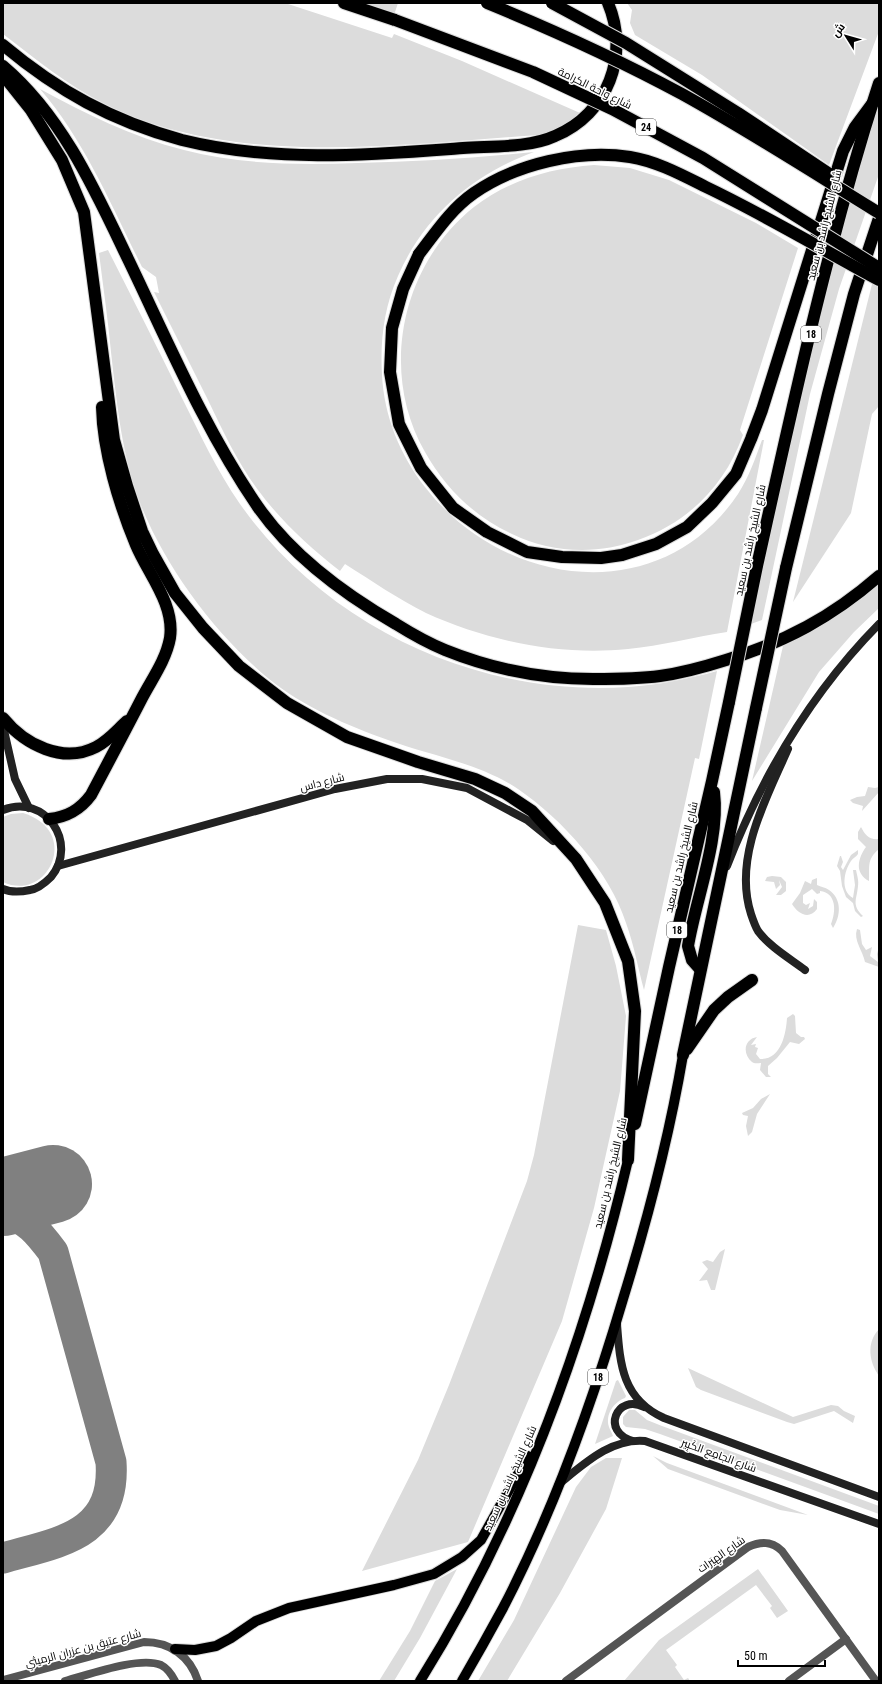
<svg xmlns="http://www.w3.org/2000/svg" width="882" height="1684" viewBox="0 0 882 1684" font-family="'Roboto Condensed',Cairo,sans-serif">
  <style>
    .green { fill: #dcdcdc }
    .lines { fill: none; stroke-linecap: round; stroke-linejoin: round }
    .taxiway { stroke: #808080; stroke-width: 31 }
    .runway { stroke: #808080; stroke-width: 78 }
    .primary-casing { stroke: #dbdbdb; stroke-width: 12 }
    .highway-casing { stroke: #dbdbdb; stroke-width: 14 }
    .street { stroke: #555; stroke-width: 8 }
    .secondary { stroke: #222; stroke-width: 8 }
    .primary { stroke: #000; stroke-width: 10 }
    .highway { stroke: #000; stroke-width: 12 }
    .highway-bridge-casing { stroke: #dbdbdb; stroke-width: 14; stroke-linecap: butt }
    .highway-bridge { stroke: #000; stroke-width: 12 }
    .labels { text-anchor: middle; stroke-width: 3; stroke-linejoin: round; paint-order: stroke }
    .shield { fill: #fff; stroke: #4c4c4c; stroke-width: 1 }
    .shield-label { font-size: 10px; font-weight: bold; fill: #000 }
    .street-label { font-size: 11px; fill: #000; stroke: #fff }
  </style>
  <rect width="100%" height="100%" fill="#fff"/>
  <g class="green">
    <path d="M3,3H285L392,38L394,34L462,61L580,113C568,124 556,131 540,135C401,144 234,169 105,104C68,86 36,59 3,34Z"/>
    <polygon points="339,3 398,3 392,21"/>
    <polygon points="627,3 879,3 879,31 829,165 702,75 635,35 630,23 632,10"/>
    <path d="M40,89C86,114 132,137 184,150C242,165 299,165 358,163C417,162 475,158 534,152C473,174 424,216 398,276C384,307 380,341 382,375C384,416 400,455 425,487C504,589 661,609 738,494C749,477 755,459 762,440H764L727,632C694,637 661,646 628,649C559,656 488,641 426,613C398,599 372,581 345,564L340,571C309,547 281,521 258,490C237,462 223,431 208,400C190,364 172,328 154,292L159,293L156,277L142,267C111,205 85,141 40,89Z"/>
    <polygon points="879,99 879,174 839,289 810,394 762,620 748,625 824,282"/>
    <path d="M594,165L630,168L669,180L756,223L798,248L740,430L743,435C725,485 689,522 638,540C597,555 551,553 512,534C475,517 445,488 425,452C379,372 401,265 474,207C509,180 551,168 594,165Z"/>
    <path d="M108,250C133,299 158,349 182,398C200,434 217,471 240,504C327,627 478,697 628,687C658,685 688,679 717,671L699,759L695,758L644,990C638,968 634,945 626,923C610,872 562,819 518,789C479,763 432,756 388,740C348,726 302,706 269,679C217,636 168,571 142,508C122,459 117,405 111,352C108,319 103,286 99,253Z"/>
    <polygon points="879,256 879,406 872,414 851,513 793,602"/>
    <polygon points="879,584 879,608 854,632 819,672 752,781 783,646 828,622"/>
    <polygon points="868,787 875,788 879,787 879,792 862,811 863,806 853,803 850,800 857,797 865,796"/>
    <path d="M23,813C82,831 48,903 3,882V817L11,814Z"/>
    <path d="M861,827C865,835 869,840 879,839V849C866,860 870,867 869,881C854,873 858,858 866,847L858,839V832Z"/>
    <path d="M858,850V854C856,857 853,858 851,861C844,871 840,891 853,898L855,885L853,870H856C857,875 859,881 858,886C857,899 851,905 863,916L861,917L855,911L853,903L846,897L842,886L840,871L837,866L840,856H841L843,862L841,867L843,870L851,855Z"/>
    <polygon points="772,876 781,877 786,882 786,891 781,895 776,895 782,887 779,880 780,885 776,889 774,882 765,881 767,877"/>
    <path d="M817,878V885C821,887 825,887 829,890C842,899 841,916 833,928L831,924C836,912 837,893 820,891V893L817,894L812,889L803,895V903L806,905L810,903L808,909L813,906L814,899L817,902V909C809,920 798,914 792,904L800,893L805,881L811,884L812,880Z"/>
    <polygon points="578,925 606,930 616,966 626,1016 620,1091 594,1208 562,1321 468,1542 362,1571 418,1460 449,1385 527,1181 534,1155"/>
    <path d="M857,929L860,930L862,944L866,950L872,947L870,956L878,962L877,954L879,947V967L865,962C863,951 853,940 857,929Z"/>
    <path d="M793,1014L795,1016L796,1033L801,1037H804L805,1039L799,1044L790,1042L777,1058L768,1066V1074L771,1077H766L760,1070L761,1063C759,1063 754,1064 752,1062C742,1054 744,1039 757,1037L751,1045L756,1044L755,1047L758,1048L756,1054L760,1059C781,1060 786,1034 787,1018Z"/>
    <polygon points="770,1094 757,1114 752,1132 748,1136 746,1126 748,1116 743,1115 742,1113 753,1108 761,1099"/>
    <polygon points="725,1249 715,1290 711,1290 707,1280 699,1281 708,1269 702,1262 707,1260 713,1262 720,1252"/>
    <path d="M879,1329V1376C869,1362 866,1343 879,1329Z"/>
    <polygon points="688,1368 793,1417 831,1405 838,1406 844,1411 855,1416 853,1423 834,1411 794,1424 787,1422 701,1390 696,1387"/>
    <path d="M618,1380L626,1396L625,1398C614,1402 605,1414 609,1427C610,1430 612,1433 613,1436L595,1444L616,1381Z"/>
    <polygon points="629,1410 635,1410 647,1420 662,1426 879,1506 879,1514 660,1434 645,1429 626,1427 623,1424 623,1417"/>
    <polygon points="653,1456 667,1463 808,1515 780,1510 668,1469"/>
    <polygon points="606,1458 622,1458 606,1509 560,1593 507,1681 478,1681 514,1620 576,1487 591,1467"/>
    <polygon points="457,1569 420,1638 394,1681 379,1681 410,1631 435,1581"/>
    <polygon points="758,1569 788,1611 777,1618 770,1608 772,1606 756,1585 666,1650 677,1665 675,1667 684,1680 688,1678 690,1681 624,1681 659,1640"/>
  </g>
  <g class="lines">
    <path class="taxiway" d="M3,1212C28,1219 38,1232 53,1252L111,1462C116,1536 59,1542 3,1558"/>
    <polyline class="runway" points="3,1197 53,1184"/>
    <defs>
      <g id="primary">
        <polyline points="175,1649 195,1650 216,1646 231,1638 256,1621 289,1608 394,1585 434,1574 462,1557 481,1540 528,1456"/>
        <path d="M420,1681C520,1521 585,1342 628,1160"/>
        <path d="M462,1681C476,1657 490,1632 503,1608C554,1510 592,1404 623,1299C648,1218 669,1138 683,1055"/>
      </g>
      <g id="highway">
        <polyline points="344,3 395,20"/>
        <path d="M3,45C58,91 112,121 182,140C275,163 369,155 463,148C492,146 529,148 555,136C608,114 630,55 608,3"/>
        <path d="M3,66C62,116 95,190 128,259C168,342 205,430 258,507C293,557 344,594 396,624C412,634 428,643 445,650C492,669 543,679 593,679C616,679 638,679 660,676C682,673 704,667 726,660C785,642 832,617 879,576"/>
        <polyline points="3,75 31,110 62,160 84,212 114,440 127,486 142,531 153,554 175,593 203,628 239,666 287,703 347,737 418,762 475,779 505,793 532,811 576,859 605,903 628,961 635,1011 628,1160"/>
        <polyline points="419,254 403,289 392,328 390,372 399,424 421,468 453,508 487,532 527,552 562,557 601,558 622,555 656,544 687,527 712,503 736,474 751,439 762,410 843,151 855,127 872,104"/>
        <path d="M757,566C793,404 828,241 879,83"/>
        <polyline points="786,568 828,394 854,294 879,218"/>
        <path d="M3,718C25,745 63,764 96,747C108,741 117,730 127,721"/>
        <path d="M49,819C67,817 80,810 91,795C108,763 125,731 142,698C152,679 166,660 170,638C175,604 148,574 136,545C119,504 103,451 102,407"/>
        <path d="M700,969L692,960L688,946C696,898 720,839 714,792"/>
        <polyline points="687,1049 714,1010 728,997 752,980"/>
        <polyline points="683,1055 756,708"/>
        <polyline points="635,1124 669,967 712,781 729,702"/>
      </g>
    </defs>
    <use href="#primary" class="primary-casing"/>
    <use href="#highway" class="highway-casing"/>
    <g class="street">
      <path d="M3,1680L144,1642C170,1642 190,1656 198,1681"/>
      <path d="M65,1681C88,1675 139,1656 161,1665C167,1668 172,1675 175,1681"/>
      <path d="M566,1681L748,1547C761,1541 772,1541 782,1551L876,1681"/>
      <polyline points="789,1681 846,1639"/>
    </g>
    <g class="secondary">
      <polyline points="3,726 15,779 29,808"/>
      <path d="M788,749C766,799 733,858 751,914C753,920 755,926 758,931C770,947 789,958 805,970"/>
      <path d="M3,810C45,793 79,843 51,877C45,883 38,889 30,890C21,892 12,893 3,889"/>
      <polyline points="58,866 335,789 387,779 422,779 467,788 527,820 553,841"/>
      <path d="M727,866C762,776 811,693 879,624"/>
      <path d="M617,1324C620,1364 622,1399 664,1418L879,1497"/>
      <path d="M633,1441C600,1432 617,1393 644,1407"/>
      <path d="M559,1484C584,1464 611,1438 645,1441L879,1524"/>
    </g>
    <use href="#primary" class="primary"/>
    <use href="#highway" class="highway"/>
    <defs>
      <g id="highway-bridge">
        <path d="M487,3C553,30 619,60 682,94C749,131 814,173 879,213"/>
        <polyline points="552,3 626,43 738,113 828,173"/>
        <polyline points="395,20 533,72 612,109 703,158 879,268"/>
        <path d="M419,254C436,232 451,209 474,193C516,164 579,149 630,157C656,161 682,175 706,187C765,215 821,249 879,280"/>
        <polyline points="729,702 757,566"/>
        <polyline points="756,708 786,568"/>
      </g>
    </defs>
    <use href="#highway-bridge" class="highway-bridge-casing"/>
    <use href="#highway-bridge" class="highway-bridge"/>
  </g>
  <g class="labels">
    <g class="shield">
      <rect x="636" y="119" width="20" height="16" rx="3"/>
      <rect x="801" y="326" width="20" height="16" rx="3"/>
      <rect x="667" y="922" width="20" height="16" rx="3"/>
      <rect x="588" y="1369" width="20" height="16" rx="3"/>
    </g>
    <g class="shield-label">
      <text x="646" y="131">24</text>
      <text x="811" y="338">18</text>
      <text x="677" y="934">18</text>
      <text x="598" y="1381">18</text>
    </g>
    <g class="street-label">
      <text transform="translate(595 88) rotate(26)" y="4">شارع واحة الكرامة</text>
      <text transform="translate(824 225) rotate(-76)" y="4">شارع الشيخ راشد بن سعيد</text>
      <text transform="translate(750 540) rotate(-78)" y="4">شارع الشيخ راشد بن سعيد</text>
      <text transform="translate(322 782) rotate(-14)" y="4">شارع داس</text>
      <text transform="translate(681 857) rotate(-77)" y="4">شارع الشيخ راشد بن سعيد</text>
      <text transform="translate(610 1173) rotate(-77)" y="4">شارع الشيخ راشد بن سعيد</text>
      <text transform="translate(719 1455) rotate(20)" y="4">شارع الجامِع الكَبِير</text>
      <text transform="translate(510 1478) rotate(-66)" y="4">شارع الشيخ راشد بن سعيد</text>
      <text transform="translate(721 1554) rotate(-35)" y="4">شارع الهِيَرات</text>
      <text transform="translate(83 1648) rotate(-15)" y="4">شارع عتيق بن عزران الرميثي</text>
    </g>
  </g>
  <rect width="882" height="1684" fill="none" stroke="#000000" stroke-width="8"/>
  <g transform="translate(846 36) rotate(307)" stroke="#ffffff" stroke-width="3" paint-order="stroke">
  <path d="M0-3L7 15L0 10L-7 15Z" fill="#000000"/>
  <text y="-6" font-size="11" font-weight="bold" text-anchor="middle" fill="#000000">ش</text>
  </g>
  <path d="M738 1660v6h87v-6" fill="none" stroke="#000000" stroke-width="2"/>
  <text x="744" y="1660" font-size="12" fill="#000000" stroke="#ffffff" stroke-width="3" paint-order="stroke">50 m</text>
</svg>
